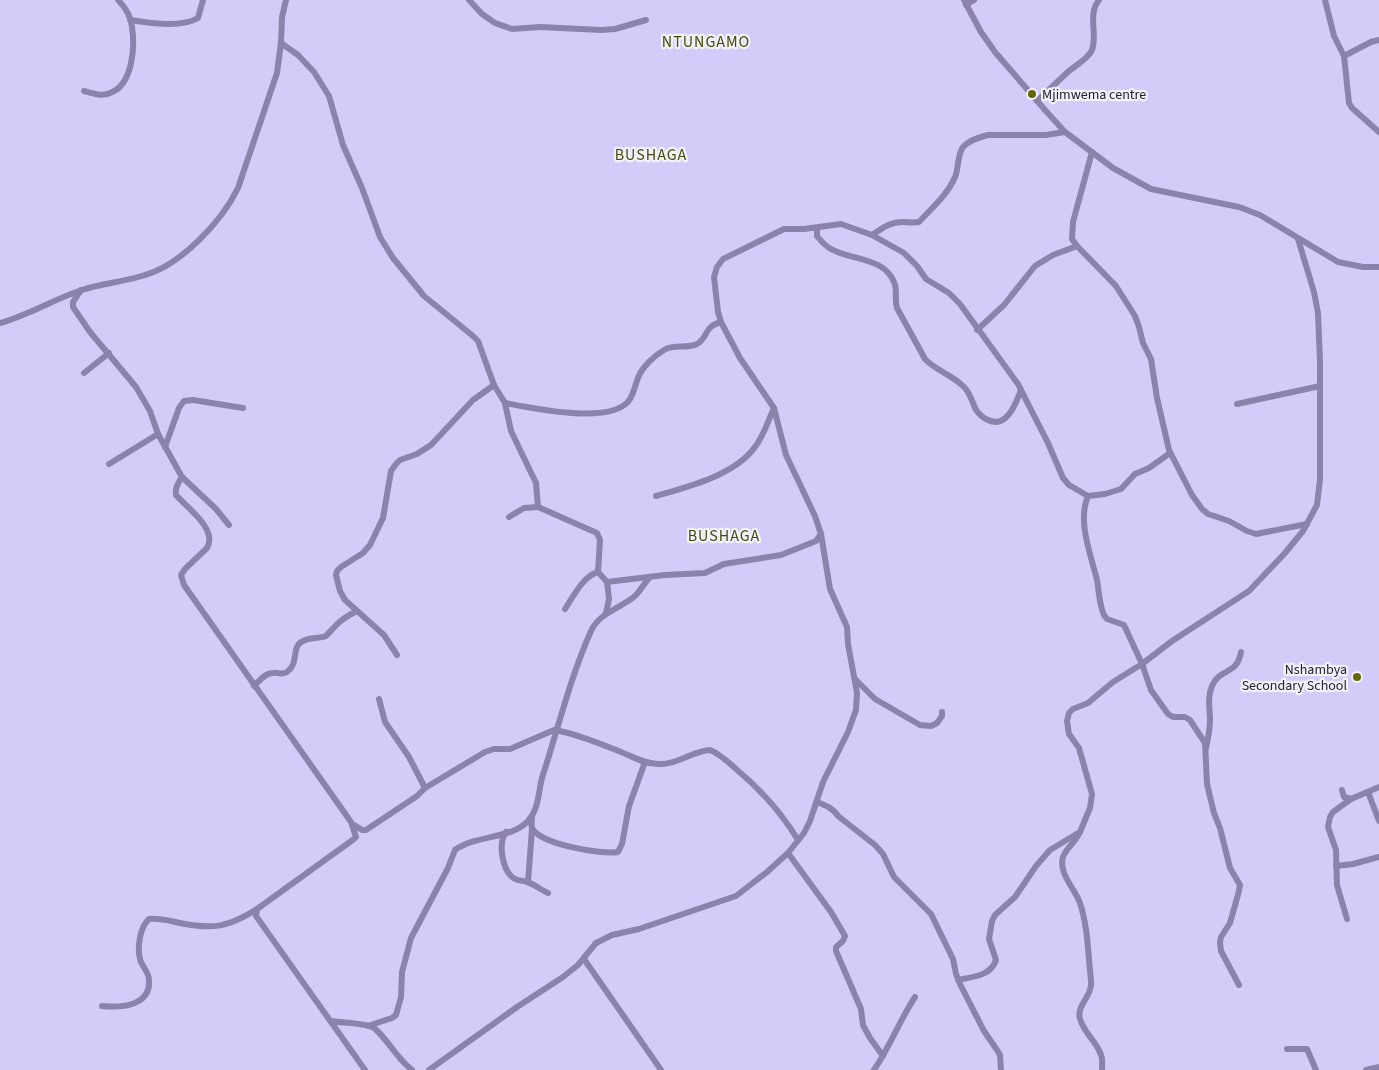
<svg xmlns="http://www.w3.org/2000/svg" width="1379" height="1070" viewBox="0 0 1379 1070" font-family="'Source Sans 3',sans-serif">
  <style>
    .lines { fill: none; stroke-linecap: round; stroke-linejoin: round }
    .minor { stroke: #8b83ac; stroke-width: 6 }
    .poi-dot { fill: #636705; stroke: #f3f2fb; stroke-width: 2 }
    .labels { text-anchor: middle; stroke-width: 4.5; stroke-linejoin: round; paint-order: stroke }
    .poi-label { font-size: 14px; fill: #252232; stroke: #f3f2fb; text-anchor: start }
    .quarter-label { font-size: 16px; letter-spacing: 1px; fill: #464a0c; stroke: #f3f2fb }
  </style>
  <rect width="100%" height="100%" fill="#d3ccf8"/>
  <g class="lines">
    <g class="minor">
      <polyline points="469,0 482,14 495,23 512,29 540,27 601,30 615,29 646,20"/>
      <polyline points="964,0 981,32 995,52 1045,110 1065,132 1113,168 1151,189 1239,207 1260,215 1338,262 1363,267 1379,267"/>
      <polyline points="1325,0 1334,36 1344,56 1349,103 1352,108 1379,132"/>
      <polyline points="966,5 974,0"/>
      <path d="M130,20C149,23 182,28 198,18L203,0"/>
      <polyline points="281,43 298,55 314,72 329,96 343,145 362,188 380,237 393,258 424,296 473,336 478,341 494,385 505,403 511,431 536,483 538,507"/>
      <polyline points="1344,56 1371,42 1379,40"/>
      <path d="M84,91C92,93 102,97 110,93C133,85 135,47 132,27C131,17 125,7 118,0"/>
      <path d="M1037,101C1048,91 1058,81 1069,71C1076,65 1088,59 1092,50C1098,33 1087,15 1099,0"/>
      <polyline points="1092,152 1073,222 1072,239 1077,246 1116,286 1135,316 1139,327 1143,343 1151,359 1157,398 1169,450 1192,495 1202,509 1208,514 1229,521 1247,531 1256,534 1307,524"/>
      <path d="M817,228V236C821,241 825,246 831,249C850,260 884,257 894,282C898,290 894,299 897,308L925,359C935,370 952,375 963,386C970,392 972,402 976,410C979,414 983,418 988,420C1007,429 1016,403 1021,390"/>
      <polyline points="872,235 904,253 917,266 926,279 949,293 960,304 1018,384 1048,443 1063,478 1069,485 1088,496 1105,494 1121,489 1135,474 1149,468 1170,453"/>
      <path d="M81,290L73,302V307L90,332L136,387L150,411L158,434L182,477C178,483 175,488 176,495C187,508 218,529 207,548L185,569L181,575L184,585L351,822L356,837L354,839L257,909L256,916L365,1070"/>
      <path d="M0,323C29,315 54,299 82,290C103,283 124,282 145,275C181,265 222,221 238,188L277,73L281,43L282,17L286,0"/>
      <polyline points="977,330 1004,305 1035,266 1053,255 1077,246"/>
      <polyline points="84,373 109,353"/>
      <path d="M505,403C531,408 614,426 630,399C634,393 635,385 638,378C642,367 654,356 664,350C674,344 687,349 697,344C709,337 703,327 721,322"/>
      <polyline points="1237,404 1320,386"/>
      <polyline points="165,447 179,408 184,401 193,400 243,408"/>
      <polyline points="109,464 158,434"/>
      <polyline points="182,477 216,509 229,525"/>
      <path d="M656,496C688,487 735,475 755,447C764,435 768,421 774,408"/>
      <path d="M1088,496C1077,521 1091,555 1097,580C1099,591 1099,604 1104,615L1107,619L1124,625L1142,664L1151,690L1168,714L1173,717H1185L1190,720L1205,743L1207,784L1214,813L1220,828L1230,868L1240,885L1239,891L1230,923L1221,937L1220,942L1221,951L1239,985"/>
      <polyline points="509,517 524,508 538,507 597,533 600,540 598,572 607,582 609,599 606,613"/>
      <polyline points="607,582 665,575 705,573 724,564 781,555 816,541 821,534"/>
      <path d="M565,609C573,597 583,576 598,572"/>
      <polyline points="397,655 384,635 345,600 340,591 336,575 337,571 341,567 363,553 370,545 383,518 391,471 396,464 400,460 417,454 431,445 473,400 494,385"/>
      <polyline points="855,679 875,699 920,725 931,726 937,723 942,716 942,712"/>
      <path d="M254,686C259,681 265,673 273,673C279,672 283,676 288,671C299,663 291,646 303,641C310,637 319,639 326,636C337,624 342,618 357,611"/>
      <path d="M1206,748C1208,739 1210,730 1210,720C1210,708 1207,698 1212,686C1220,667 1237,676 1241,652"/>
      <path d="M425,788L485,752L494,749H510L554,730C575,733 601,744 621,752C633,757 645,764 658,764C677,765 692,751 710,750C720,754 728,762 736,769C760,789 781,812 798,840"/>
      <polyline points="1342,790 1344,797 1351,799 1379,787"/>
      <polyline points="1368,792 1379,821"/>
      <path d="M817,802C825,805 833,808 838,816L875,845L883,854L894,877L931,914L953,959L956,974L960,984L984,1031L997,1050L1000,1055L1001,1070"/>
      <path d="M532,817C532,820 531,825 532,828C539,844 602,855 618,852L622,844L629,806L645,762"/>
      <polyline points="354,825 362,830 366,830 417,796 425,788 409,757 385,722 379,699"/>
      <path d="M506,832C498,843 502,868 512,877C516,881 522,880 527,882C534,884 541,890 548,893"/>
      <path d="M1080,832C1076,842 1066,848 1063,857C1058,873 1075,889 1080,903C1088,927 1088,955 1091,980C1093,996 1076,1005 1080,1019C1084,1033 1097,1042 1101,1055C1103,1059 1102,1065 1102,1070"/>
      <polyline points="788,853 831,912 845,936 843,941 836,947 836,951 861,1009 863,1025 870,1038 883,1056"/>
      <polyline points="1336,866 1353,864 1379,857"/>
      <polyline points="528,882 532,829"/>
      <polyline points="1347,919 1337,885 1336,850 1328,827 1330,817 1333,812 1351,799"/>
      <polyline points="584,959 661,1070"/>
      <path d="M958,980C972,977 991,976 996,960L989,939L992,921L995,915L1015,897L1036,866L1050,850L1080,832L1090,808L1092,794L1079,748L1069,734L1067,721L1069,713L1073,709L1088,703L1113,682L1142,664L1172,641L1249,591L1285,553L1303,531L1317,505L1320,479V361L1318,313L1314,292L1298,239"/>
      <path d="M102,1006C121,1008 151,1006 149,980C149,972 142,967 140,959C137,947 140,927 149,919C160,918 170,921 180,923C214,930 228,927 257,909"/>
      <path d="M331,1021C341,1023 366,1023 374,1028C387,1038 397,1059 412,1070"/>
      <path d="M368,1026L392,1018L396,1015L401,997L402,972L411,938L448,868L455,850C475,835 512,839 528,821C539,809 538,793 542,778C558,729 570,678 591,631C600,612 621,608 635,596C640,591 644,584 649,578"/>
      <polyline points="1287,1049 1307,1049 1316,1070"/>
      <path d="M429,1070L517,1007L563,977L578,965L596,943L612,935L639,929L736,896L767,872L788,853L804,833L810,821L823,782L848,732L856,710L857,693L848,644L847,627L830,589L821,534L815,516L786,455L774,408L740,358L721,322L718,312L714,277L717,267L723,259L784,229H804L841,224L872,235C882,229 889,222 902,222C908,222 912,223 919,222C932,208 948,194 955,177C959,168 957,155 963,147C969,140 980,137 988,135H1046L1065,132"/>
      <path d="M874,1070C890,1046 900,1020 915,997"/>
      <polyline points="1366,1070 1379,1067"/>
    </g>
  </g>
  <g class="poi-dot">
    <circle cx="1032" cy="94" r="5"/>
    <circle cx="1357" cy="677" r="5"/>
  </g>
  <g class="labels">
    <g class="poi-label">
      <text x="1042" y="99">Mjimwema centre</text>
      <text x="1347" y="674" text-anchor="end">Nshambya<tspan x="1347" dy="16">Secondary School</tspan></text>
    </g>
    <g class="quarter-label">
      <text x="706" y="47">NTUNGAMO</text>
      <text x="651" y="160">BUSHAGA</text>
      <text x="724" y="541">BUSHAGA</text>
    </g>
  </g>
</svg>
